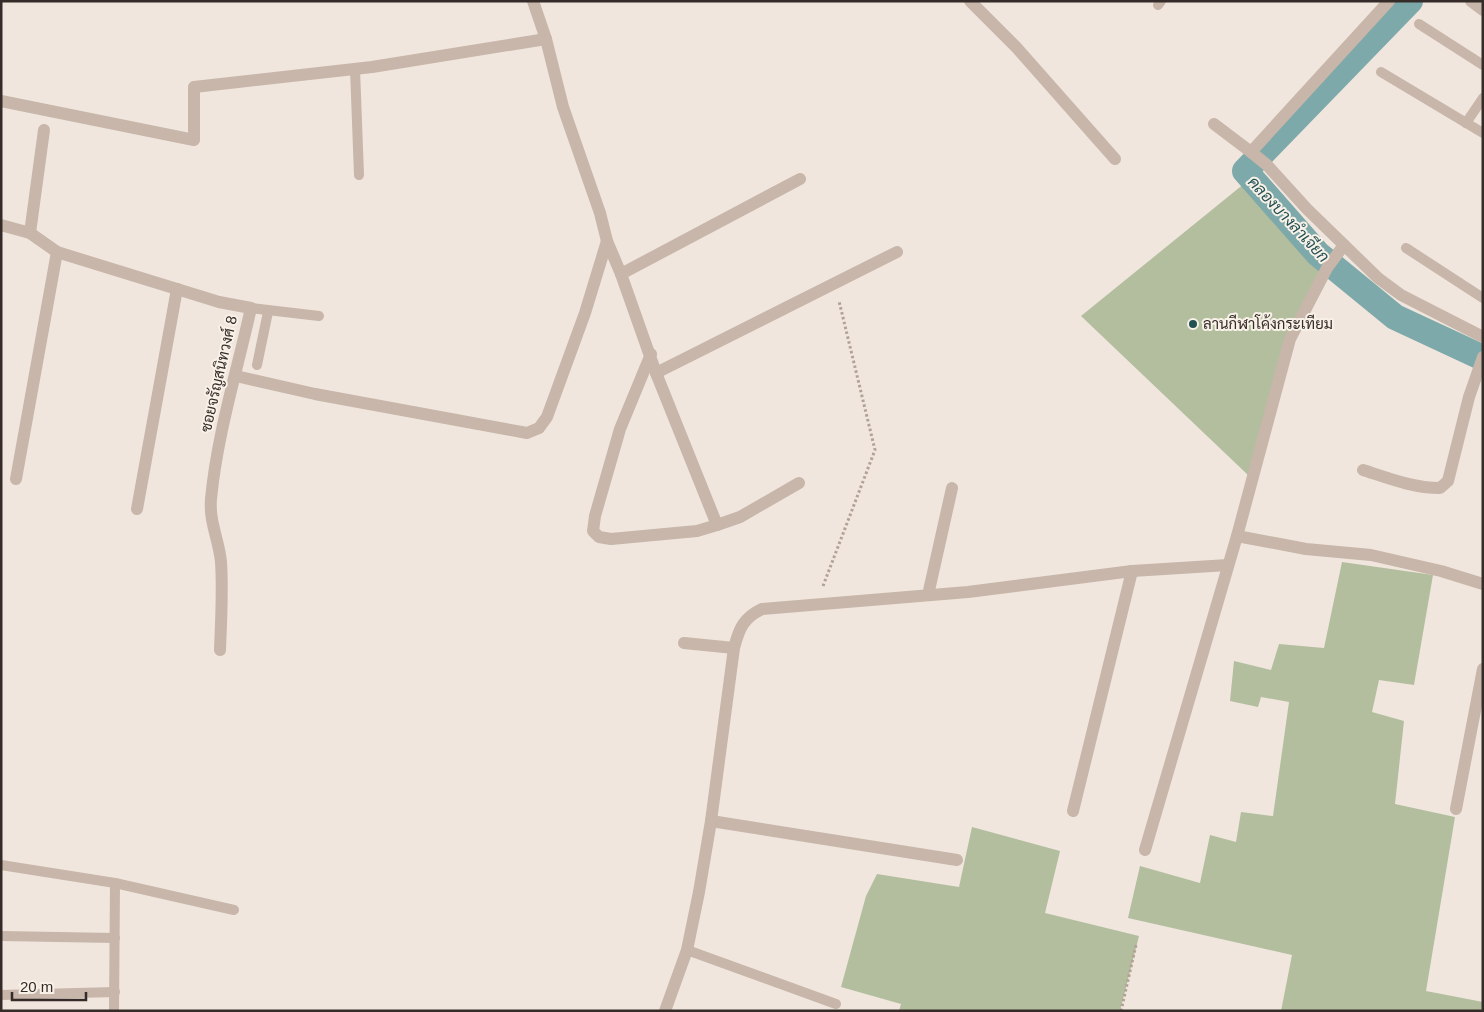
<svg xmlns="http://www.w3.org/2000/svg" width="1484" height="1012" viewBox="0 0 1484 1012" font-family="Arial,Sarabun,sans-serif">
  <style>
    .green { fill: #b3be9e }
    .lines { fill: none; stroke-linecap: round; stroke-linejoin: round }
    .canal { stroke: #7ea9aa; stroke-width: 26 }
    .path { stroke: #b2a194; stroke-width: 3; stroke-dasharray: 2.5 2.5; stroke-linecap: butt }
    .lane { stroke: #c7b6a9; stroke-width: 10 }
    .street { stroke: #c7b6a9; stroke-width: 12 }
    .poi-dot { fill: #225053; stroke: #f8f1e8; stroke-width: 2 }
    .labels { text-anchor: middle; stroke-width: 4; stroke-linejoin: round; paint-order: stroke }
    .poi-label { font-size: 15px; fill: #352c29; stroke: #f8f1e8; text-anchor: start }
    .street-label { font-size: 15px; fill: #352c29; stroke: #f8f1e8 }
    .water-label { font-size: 16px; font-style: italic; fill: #225053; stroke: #f8f1e8 }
  </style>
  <rect width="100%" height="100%" fill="#f0e6dd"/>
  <g class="green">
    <polygon points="1245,183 1325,267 1292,332 1248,475 1081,316"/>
    <polygon points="1342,562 1433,575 1414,685 1379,680 1372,712 1404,721 1395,804 1455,817 1426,991 1483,1002 1483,1011 1281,1011 1292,955 1128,918 1140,866 1200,883 1210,835 1236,842 1241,812 1273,816 1289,702 1261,697 1258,707 1230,701 1234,661 1271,670 1279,644 1324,648"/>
    <polygon points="972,827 1060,851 1045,913 1139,936 1120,1011 899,1011 901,1004 841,987 866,896 877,874 959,887"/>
  </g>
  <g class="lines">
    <polyline class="canal" points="1410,1 1245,171 1318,254 1395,317 1483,358"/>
    <g class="path">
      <polyline points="823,586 875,450 839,301"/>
      <polyline points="1121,1011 1136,945"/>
    </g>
    <g class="lane">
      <polyline points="1158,5 1161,1"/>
      <polyline points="1419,24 1483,65"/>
      <polyline points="355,69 359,175"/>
      <polyline points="1381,72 1483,133"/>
      <polyline points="1466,123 1483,98"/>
      <polyline points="1406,248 1483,298"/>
      <polyline points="251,308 319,316"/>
      <polyline points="257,365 268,312"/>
      <polyline points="1,865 115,883 234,910"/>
      <polyline points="1,936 115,938"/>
      <polyline points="687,950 836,1004"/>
      <polyline points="1,995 115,992"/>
      <polyline points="114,1011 115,883"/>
    </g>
    <g class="street">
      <polyline points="533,1 546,39 563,107 600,213 607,241 621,274 656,373 717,525"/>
      <polyline points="970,1 1016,47 1115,159"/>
      <polyline points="1389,1 1251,152 1267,165 1307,209 1378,278 1401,295 1483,337"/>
      <polyline points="1471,1 1483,10"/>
      <polyline points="1,101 194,140 194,87 372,67 546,39"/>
      <polyline points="1214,124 1251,152"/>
      <path d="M1,225L30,233L57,252L219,302L251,308C237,371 217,435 211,499C209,522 219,540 221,562C223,592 221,621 220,650"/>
      <polyline points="30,233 44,130"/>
      <polyline points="621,274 800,179"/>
      <polyline points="651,354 620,429 595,516 593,531 599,537 611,539 697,531 717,525 740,517 799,483"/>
      <polyline points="656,373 897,252"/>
      <polyline points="236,376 315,394 527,433 539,428 547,417 585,313 607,241"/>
      <path d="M1363,470C1388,478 1413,488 1440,488L1448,481L1469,397L1483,357"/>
      <polyline points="16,479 57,252"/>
      <polyline points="137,509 177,289"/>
      <polyline points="1237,536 1306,549 1371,555 1441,571 1483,584"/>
      <polyline points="928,595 952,488"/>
      <polyline points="684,643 734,648"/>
      <polyline points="1456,809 1483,669"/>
      <polyline points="1073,811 1132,571"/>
      <polyline points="711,821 957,860"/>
      <polyline points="1145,850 1237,536 1290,339 1327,268 1344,245"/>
      <path d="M665,1011L687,950L699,892L711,821L734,648C739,629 743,618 762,609L968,592L1132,571L1228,565"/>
    </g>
  </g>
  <circle class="poi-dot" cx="1193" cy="324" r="5"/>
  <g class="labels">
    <g class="poi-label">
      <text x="1203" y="329">ลานกีฬาโค้งกระเทียม</text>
    </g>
    <g class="street-label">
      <text transform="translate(219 374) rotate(-77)" y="5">ซอยจรัญสนิทวงศ์ 8</text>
    </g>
    <g class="water-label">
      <text transform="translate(1289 219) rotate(47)" y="6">คลองบางลำเจียก</text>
    </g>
  </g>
  <rect width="1484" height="1012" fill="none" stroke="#352c29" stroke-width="5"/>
  <path d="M12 992v8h74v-8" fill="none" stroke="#352c29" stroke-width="2.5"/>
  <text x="20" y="992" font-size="15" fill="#352c29" stroke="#f8f1e8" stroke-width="4" paint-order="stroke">20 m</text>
</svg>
